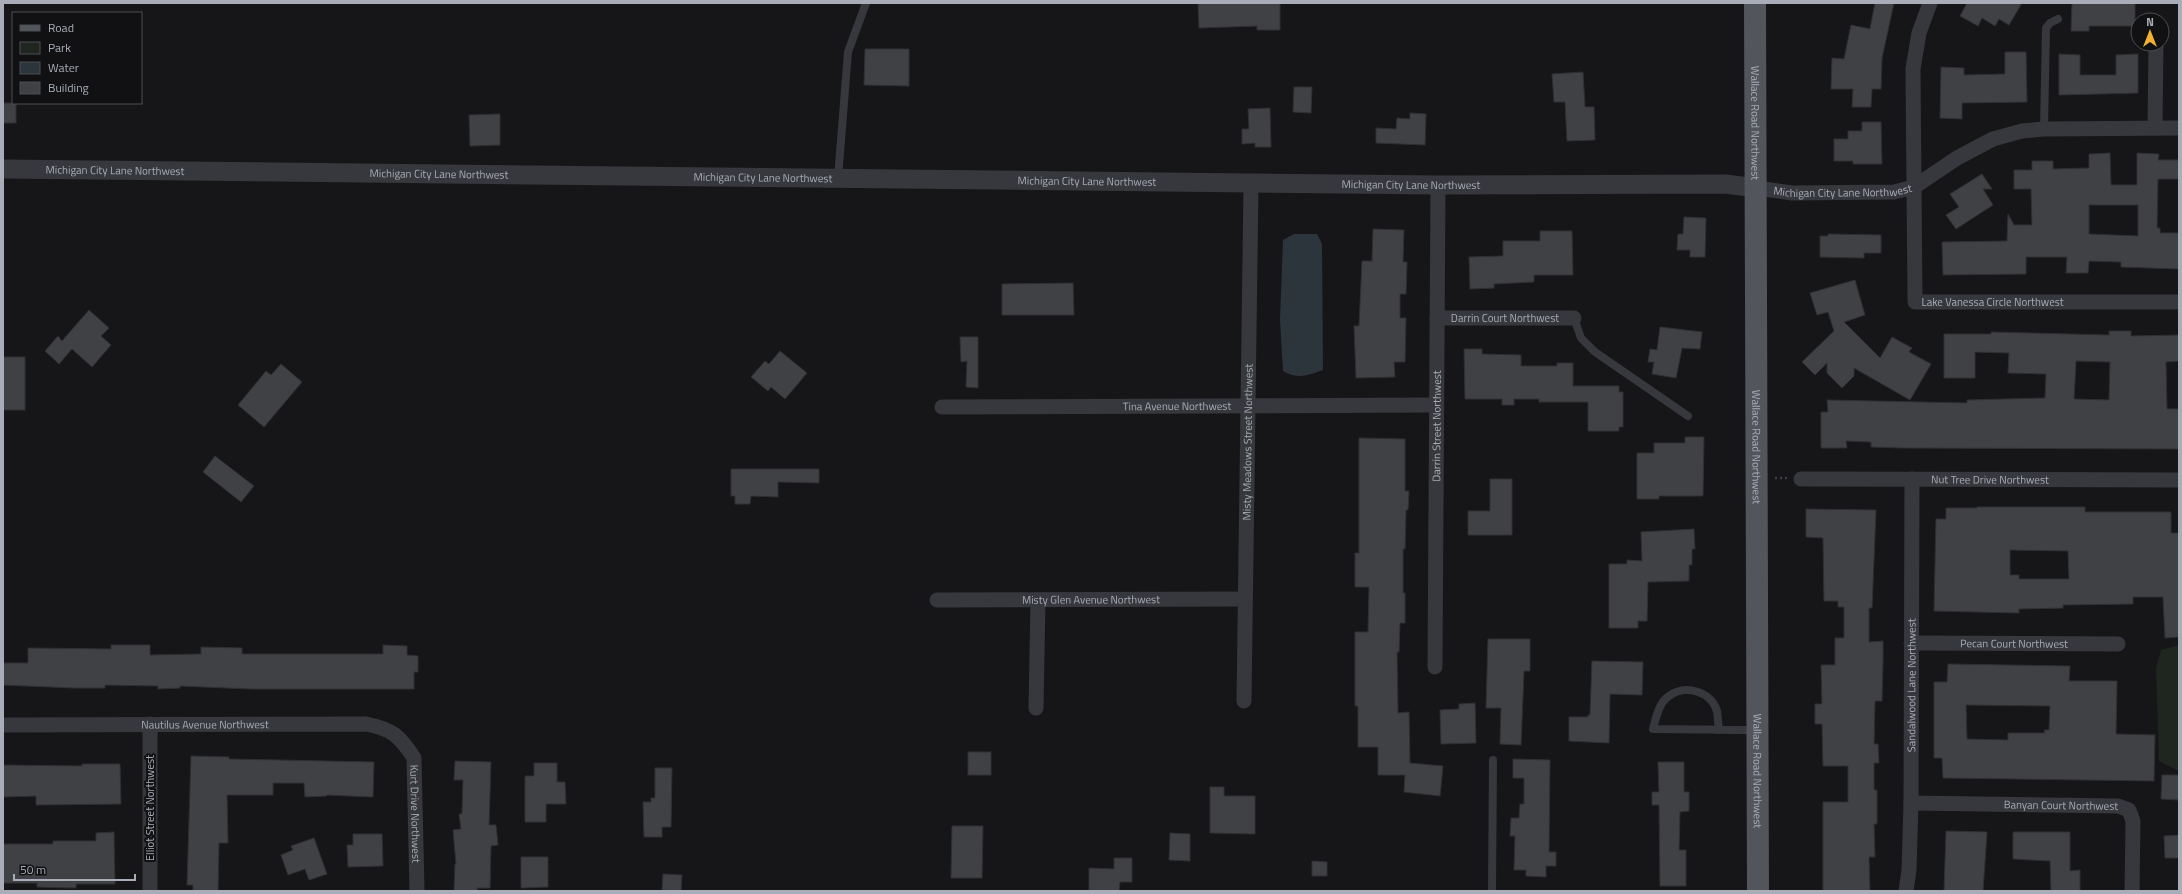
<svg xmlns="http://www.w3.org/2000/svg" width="2182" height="894" viewBox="0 0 2182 894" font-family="'Titillium Web',sans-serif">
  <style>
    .green { fill: #1e261f }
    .water { fill: #2c353c }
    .building { fill: #404145; stroke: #303034; fill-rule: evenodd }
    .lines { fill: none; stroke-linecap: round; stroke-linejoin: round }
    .path { stroke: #3d3f44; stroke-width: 2.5; stroke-dasharray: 2 3; stroke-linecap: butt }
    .service { stroke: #37383d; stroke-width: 8 }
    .minor { stroke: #37383d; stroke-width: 15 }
    .tertiary { stroke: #37383d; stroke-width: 19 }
    .primary { stroke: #53555c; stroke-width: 22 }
    .labels { text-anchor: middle; stroke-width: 4; stroke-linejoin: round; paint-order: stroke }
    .street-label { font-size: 11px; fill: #a8adb8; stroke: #111113 }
  </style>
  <rect width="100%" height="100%" fill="#161618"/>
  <polygon class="green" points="2179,645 2179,771 2159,761 2156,668 2161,650"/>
  <path class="water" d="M1294,234H1317L1322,244L1323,370C1309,375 1297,380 1283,371L1280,320L1283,240Z"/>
  <g class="building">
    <polygon points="1198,3 1280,3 1280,30 1257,30 1257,26 1199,28"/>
    <polygon points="1875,3 1894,3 1882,58 1881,89 1872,89 1871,107 1852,107 1853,89 1831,89 1832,58 1844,59 1851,25 1870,29"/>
    <polygon points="1967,3 2022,3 2009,25 1999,19 1995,26 1982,18 1978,26 1960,16"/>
    <polygon points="2072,3 2135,3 2135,26 2089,26 2089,31 2071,31"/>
    <polygon points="865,49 909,49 909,86 864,85"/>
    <polygon points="2005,52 2026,52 2027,102 1962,103 1962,119 1940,118 1941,67 1964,68 1964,75 2005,74"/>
    <polygon points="2059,54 2080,55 2080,75 2116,75 2116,55 2138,54 2138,93 2059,95"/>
    <polygon points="1583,72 1585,107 1594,107 1595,140 1567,141 1565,102 1554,102 1552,74"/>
    <polygon points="1294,87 1312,87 1311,113 1293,112"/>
    <rect x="3" y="103" width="13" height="20"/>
    <polygon points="1270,108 1271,147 1255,147 1255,143 1242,144 1242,129 1249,129 1248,109"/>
    <polygon points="1410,113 1426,114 1425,145 1376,143 1376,128 1396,129 1397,118 1410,119"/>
    <polygon points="500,114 500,145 470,146 469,115"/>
    <polygon points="1862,122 1881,122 1882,164 1853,164 1853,161 1834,161 1834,139 1848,139 1848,131 1862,131"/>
    <path d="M2110,153L2111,185H2137V153L2159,154L2158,160H2179V179H2158L2157,228H2160V233H2179V269L2121,267V262L2089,261L2088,273H2066L2067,257H2026V274L1943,275L1942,242L2007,241L2008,214L2014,225H2032L2031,189H2014V170H2032V161H2053V169L2089,168V154ZM2089,205H2138V236L2089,234Z"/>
    <polygon points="1982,174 1992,189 1983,189 1993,205 1956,229 1946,215 1959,207 1950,194"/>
    <polygon points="1684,217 1706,218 1705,257 1690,257 1690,250 1677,250 1678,234 1683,234"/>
    <polygon points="1373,229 1404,230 1403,262 1407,262 1406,294 1400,294 1400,318 1406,318 1405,362 1394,362 1395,377 1356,378 1354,326 1359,326 1362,261 1372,261"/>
    <polygon points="1540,231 1572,231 1573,275 1534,275 1534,282 1494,284 1494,288 1470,289 1469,257 1503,256 1503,241 1540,241"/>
    <polygon points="1828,234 1881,235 1881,253 1864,253 1864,258 1820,257 1820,236 1828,236"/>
    <polygon points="1855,280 1865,315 1844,322 1880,358 1892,337 1912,348 1909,352 1931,364 1910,400 1854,368 1854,376 1842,388 1827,373 1827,363 1815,375 1802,362 1834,331 1828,312 1817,315 1810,293"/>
    <polygon points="1073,283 1074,315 1002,315 1002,284"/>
    <polygon points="89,310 109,328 101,336 111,345 92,367 72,349 59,364 45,351 58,336 62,341"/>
    <polygon points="1660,327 1702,332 1700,349 1682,348 1676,378 1652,374 1654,362 1648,362 1650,349 1657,350"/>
    <path d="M2109,331H2131V336L2179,335V361L2166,362L2167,409H2179V449L1902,448L1871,447V442L1846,441L1847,448H1821V412H1828L1827,400L1967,403V400L2045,398L2046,374L2008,373L2009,353L1975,352V378H1944V334H1991V332L2109,335ZM2076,361L2110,362L2109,400L2074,399Z"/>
    <polygon points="960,337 978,337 978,388 966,387 967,361 961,362"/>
    <polygon points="1464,349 1482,349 1482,354 1521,355 1521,366 1557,366 1557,363 1573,363 1573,386 1619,386 1619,392 1623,392 1623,427 1619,427 1619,431 1588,431 1588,402 1539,402 1539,399 1514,399 1514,405 1502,405 1502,399 1465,399"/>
    <polygon points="780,351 807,373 785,399 771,387 768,391 751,377 765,361 769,364"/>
    <rect x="3" y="357" width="22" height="53"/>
    <polygon points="281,364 302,382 264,427 238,405 266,371 271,375"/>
    <polygon points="1685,437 1704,437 1703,496 1659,496 1659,499 1637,499 1637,453 1654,453 1654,443 1685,443"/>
    <polygon points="1359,438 1405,439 1405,491 1409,491 1408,510 1406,510 1405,549 1403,549 1403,593 1405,593 1405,623 1400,623 1399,652 1397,652 1398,713 1409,712 1410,763 1443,766 1440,796 1404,792 1405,775 1378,775 1378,747 1358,747 1358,706 1355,706 1355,632 1368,632 1369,587 1355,587 1355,553 1359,553"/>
    <polygon points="215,456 254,486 241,502 203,472"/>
    <polygon points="731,469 819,469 819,483 778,482 778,497 751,496 750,504 735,504 735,496 731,496"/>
    <polygon points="1490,479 1512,479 1512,535 1468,535 1468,511 1490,511"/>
    <path d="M1977,507H2085V512H2171V533H2179V637L2165,638L2163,597H2133V604L2063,605V608L2019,609V613L1934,611L1936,519H1946V508H1977ZM2010,550L2068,551L2069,579H2019V575H2010Z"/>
    <polygon points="1806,509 1876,510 1872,608 1869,608 1869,642 1883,641 1883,661 1882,701 1875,701 1874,744 1878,744 1879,763 1874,763 1874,790 1877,790 1877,824 1874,824 1875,857 1869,857 1870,891 1823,891 1823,802 1848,802 1848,766 1823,766 1822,724 1815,724 1815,704 1822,704 1821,665 1835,665 1835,638 1844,638 1844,607 1838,607 1838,601 1824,601 1823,538 1806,537"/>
    <polygon points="1694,529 1695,549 1692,549 1692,565 1689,565 1689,581 1648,582 1647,621 1638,621 1638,628 1609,628 1609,564 1627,564 1627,560 1642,561 1641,532"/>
    <polygon points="1488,639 1530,639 1530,671 1524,671 1521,745 1500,744 1501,708 1486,708"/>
    <polygon points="111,645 150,645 150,655 201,654 201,647 242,648 242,654 383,654 383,645 407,646 407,655 418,656 418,672 414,672 414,689 251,689 180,686 180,688 158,689 158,686 105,685 105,688 74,688 3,685 3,663 28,663 28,648 111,649"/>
    <polygon points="1592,661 1643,662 1642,695 1610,694 1609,743 1569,741 1569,717 1588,717 1588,715 1590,715"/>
    <path d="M1948,664L2070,666L2069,681H2117L2116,734L2155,735L2154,781L1943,778L1942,758H1934V682H1947ZM1966,705L2050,706L2049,730H2044L2045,733H2008V740L1967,739Z"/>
    <polygon points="1475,703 1476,743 1441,744 1440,710 1459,709 1459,704"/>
    <rect x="968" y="752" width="23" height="23"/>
    <polygon points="191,756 229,757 229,759 374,762 373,797 327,795 327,796 305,797 304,783 273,783 273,795 227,795 228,843 219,843 218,891 193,891 193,885 187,885"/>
    <polygon points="1513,759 1550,760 1549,852 1556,852 1556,866 1546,866 1546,877 1526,876 1526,870 1514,870 1515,836 1510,836 1511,818 1519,818 1520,804 1524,804 1524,778 1513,778"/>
    <polygon points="455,761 491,762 489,825 496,825 498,845 491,846 490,888 477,888 477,891 454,891 455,864 456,864 453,830 461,829 459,814 462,814 463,780 454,780"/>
    <polygon points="1658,762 1684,762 1684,792 1689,792 1689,811 1680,812 1679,850 1686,850 1686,886 1660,886 1659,805 1652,805 1652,792 1659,792"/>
    <polygon points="534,763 557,763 557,782 565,782 566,804 546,804 546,822 525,822 525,776 534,776"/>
    <polygon points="82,764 120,764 121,804 36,805 36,796 3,797 3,765 82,766"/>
    <polygon points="655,768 672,768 671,827 662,827 662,837 644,837 643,802 651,802 651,798 655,798"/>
    <polygon points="2162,775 2179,775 2179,800 2161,799"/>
    <polygon points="1210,787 1224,787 1224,796 1255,796 1255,834 1210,833"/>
    <polygon points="952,826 983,826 982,878 951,878"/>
    <polygon points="1946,831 1987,832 1983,891 1944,891"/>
    <polygon points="114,832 115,884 76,884 76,888 37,887 37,883 3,883 3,844 53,844 53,841 96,841 96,833"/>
    <polygon points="2013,832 2070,832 2070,871 2080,870 2080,891 2051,891 2050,861 2013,859"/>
    <polygon points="1170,833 1190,834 1190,861 1169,860"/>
    <polygon points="353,834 382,834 383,866 348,867 347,845 353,845"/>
    <polygon points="2179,835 2179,858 2165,858 2164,836"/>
    <polygon points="314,838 327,874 309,880 305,869 288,875 281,855 293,850 291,846"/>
    <polygon points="521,857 548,857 548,887 521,888"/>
    <polygon points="1114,858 1132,858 1132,882 1120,882 1119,891 1089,891 1089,868 1114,869"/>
    <polygon points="1312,861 1327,862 1327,876 1312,876"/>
    <polygon points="663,874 682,875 681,891 662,890"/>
  </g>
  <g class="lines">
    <polyline class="path" points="1775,478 1788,478"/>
    <g class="service">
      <polyline points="2044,129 2046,28 2050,23 2058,19"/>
      <polyline points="838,178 848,52 866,3"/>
      <polyline points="1574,318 1581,338 1595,352 1688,416"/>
      <path d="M1719,730C1718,724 1718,717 1717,711C1711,691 1685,684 1669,696C1659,702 1656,718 1653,729C1687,729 1722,730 1757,730"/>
      <polyline points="1492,891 1493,760"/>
    </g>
    <g class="minor">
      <path id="s1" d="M1930,3L1919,33L1913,69L1915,302H2179"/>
      <polyline points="2155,128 2156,44"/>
      <path id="s2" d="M1757,188L1792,193L1894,192L1914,187L1957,158L1993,139L2022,131L2044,129L2179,128"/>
      <path id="s3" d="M1437,318H1574"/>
      <path id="s4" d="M942,407L1436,405"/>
      <path id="s5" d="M1801,479L2179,480"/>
      <path id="s6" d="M937,600L1245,599"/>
      <path id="s7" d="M1911,643L2118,644"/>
      <path id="s8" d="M1435,667L1438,185"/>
      <path id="s9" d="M1244,701L1251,184"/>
      <polyline points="1036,708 1038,600"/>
      <path id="s10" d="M3,725L366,724C392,729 400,736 414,758L417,891"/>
      <path id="s11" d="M1911,803L2118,806L2129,810L2133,821L2132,891"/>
      <polyline points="150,891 150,724"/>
      <path id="s12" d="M1906,891L1909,870L1911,803L1912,479"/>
    </g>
    <path class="tertiary" id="s13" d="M3,169L1438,185L1725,184L1757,188"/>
    <path class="primary" id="s14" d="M1755,3L1758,891"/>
  </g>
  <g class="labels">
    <g class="street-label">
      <text dy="4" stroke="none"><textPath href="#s14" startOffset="120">Wallace Road Northwest</textPath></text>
      <text dy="4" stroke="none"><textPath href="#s13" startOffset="112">Michigan City Lane Northwest</textPath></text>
      <text dy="4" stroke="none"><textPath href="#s13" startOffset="436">Michigan City Lane Northwest</textPath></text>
      <text dy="4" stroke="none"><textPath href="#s13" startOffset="760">Michigan City Lane Northwest</textPath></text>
      <text dy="4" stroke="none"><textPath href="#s13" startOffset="1084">Michigan City Lane Northwest</textPath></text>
      <text dy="4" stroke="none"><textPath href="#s13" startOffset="1408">Michigan City Lane Northwest</textPath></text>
      <text dy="4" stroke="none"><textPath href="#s2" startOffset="86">Michigan City Lane Northwest</textPath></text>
      <text dy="4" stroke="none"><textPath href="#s1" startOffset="379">Lake Vanessa Circle Northwest</textPath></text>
      <text dy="4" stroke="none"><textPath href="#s3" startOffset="68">Darrin Court Northwest</textPath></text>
      <text dy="4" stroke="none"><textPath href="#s4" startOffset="235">Tina Avenue Northwest</textPath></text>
      <text dy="4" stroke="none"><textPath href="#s8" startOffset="241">Darrin Street Northwest</textPath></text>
      <text dy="4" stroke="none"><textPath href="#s9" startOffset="259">Misty Meadows Street Northwest</textPath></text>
      <text dy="4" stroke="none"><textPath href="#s14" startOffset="444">Wallace Road Northwest</textPath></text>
      <text dy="4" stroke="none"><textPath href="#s5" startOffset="189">Nut Tree Drive Northwest</textPath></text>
      <text dy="4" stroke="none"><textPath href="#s6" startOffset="154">Misty Glen Avenue Northwest</textPath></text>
      <text dy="4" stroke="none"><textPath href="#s7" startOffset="103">Pecan Court Northwest</textPath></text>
      <text dy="4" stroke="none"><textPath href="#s12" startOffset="206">Sandalwood Lane Northwest</textPath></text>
      <text dy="4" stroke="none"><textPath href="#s10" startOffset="202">Nautilus Avenue Northwest</textPath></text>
      <text dy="4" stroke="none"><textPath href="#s14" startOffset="768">Wallace Road Northwest</textPath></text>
      <text dy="4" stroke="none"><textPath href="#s11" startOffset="150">Banyan Court Northwest</textPath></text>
      <text transform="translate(150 808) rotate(-90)" y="4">Elliot Street Northwest</text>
      <text dy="4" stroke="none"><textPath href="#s10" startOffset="480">Kurt Drive Northwest</textPath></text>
    </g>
  </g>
  <rect width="2182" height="894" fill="none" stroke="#a8adb8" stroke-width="8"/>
  <rect x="12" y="12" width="130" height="92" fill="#111113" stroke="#4d4f55"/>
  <rect x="20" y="25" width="20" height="6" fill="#53555c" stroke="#4d4f55"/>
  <text x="48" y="32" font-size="12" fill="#a8adb8">Road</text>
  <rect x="20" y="42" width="20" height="12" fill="#1e261f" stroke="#4d4f55"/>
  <text x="48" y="52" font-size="12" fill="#a8adb8">Park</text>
  <rect x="20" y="62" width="20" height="12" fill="#2c353c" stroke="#4d4f55"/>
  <text x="48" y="72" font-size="12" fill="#a8adb8">Water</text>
  <rect x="20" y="82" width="20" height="12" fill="#404145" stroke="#4d4f55"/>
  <text x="48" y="92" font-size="12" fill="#a8adb8">Building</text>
  <g transform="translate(2150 32)"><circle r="19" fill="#111113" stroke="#4d4f55"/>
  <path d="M0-3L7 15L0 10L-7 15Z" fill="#f2b134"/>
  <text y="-6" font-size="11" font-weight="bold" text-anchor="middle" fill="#a8adb8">N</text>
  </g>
  <path d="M14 874v6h121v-6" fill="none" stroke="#a8adb8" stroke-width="2"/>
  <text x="20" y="874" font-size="12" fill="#a8adb8" stroke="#111113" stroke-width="3" paint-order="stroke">50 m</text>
</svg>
